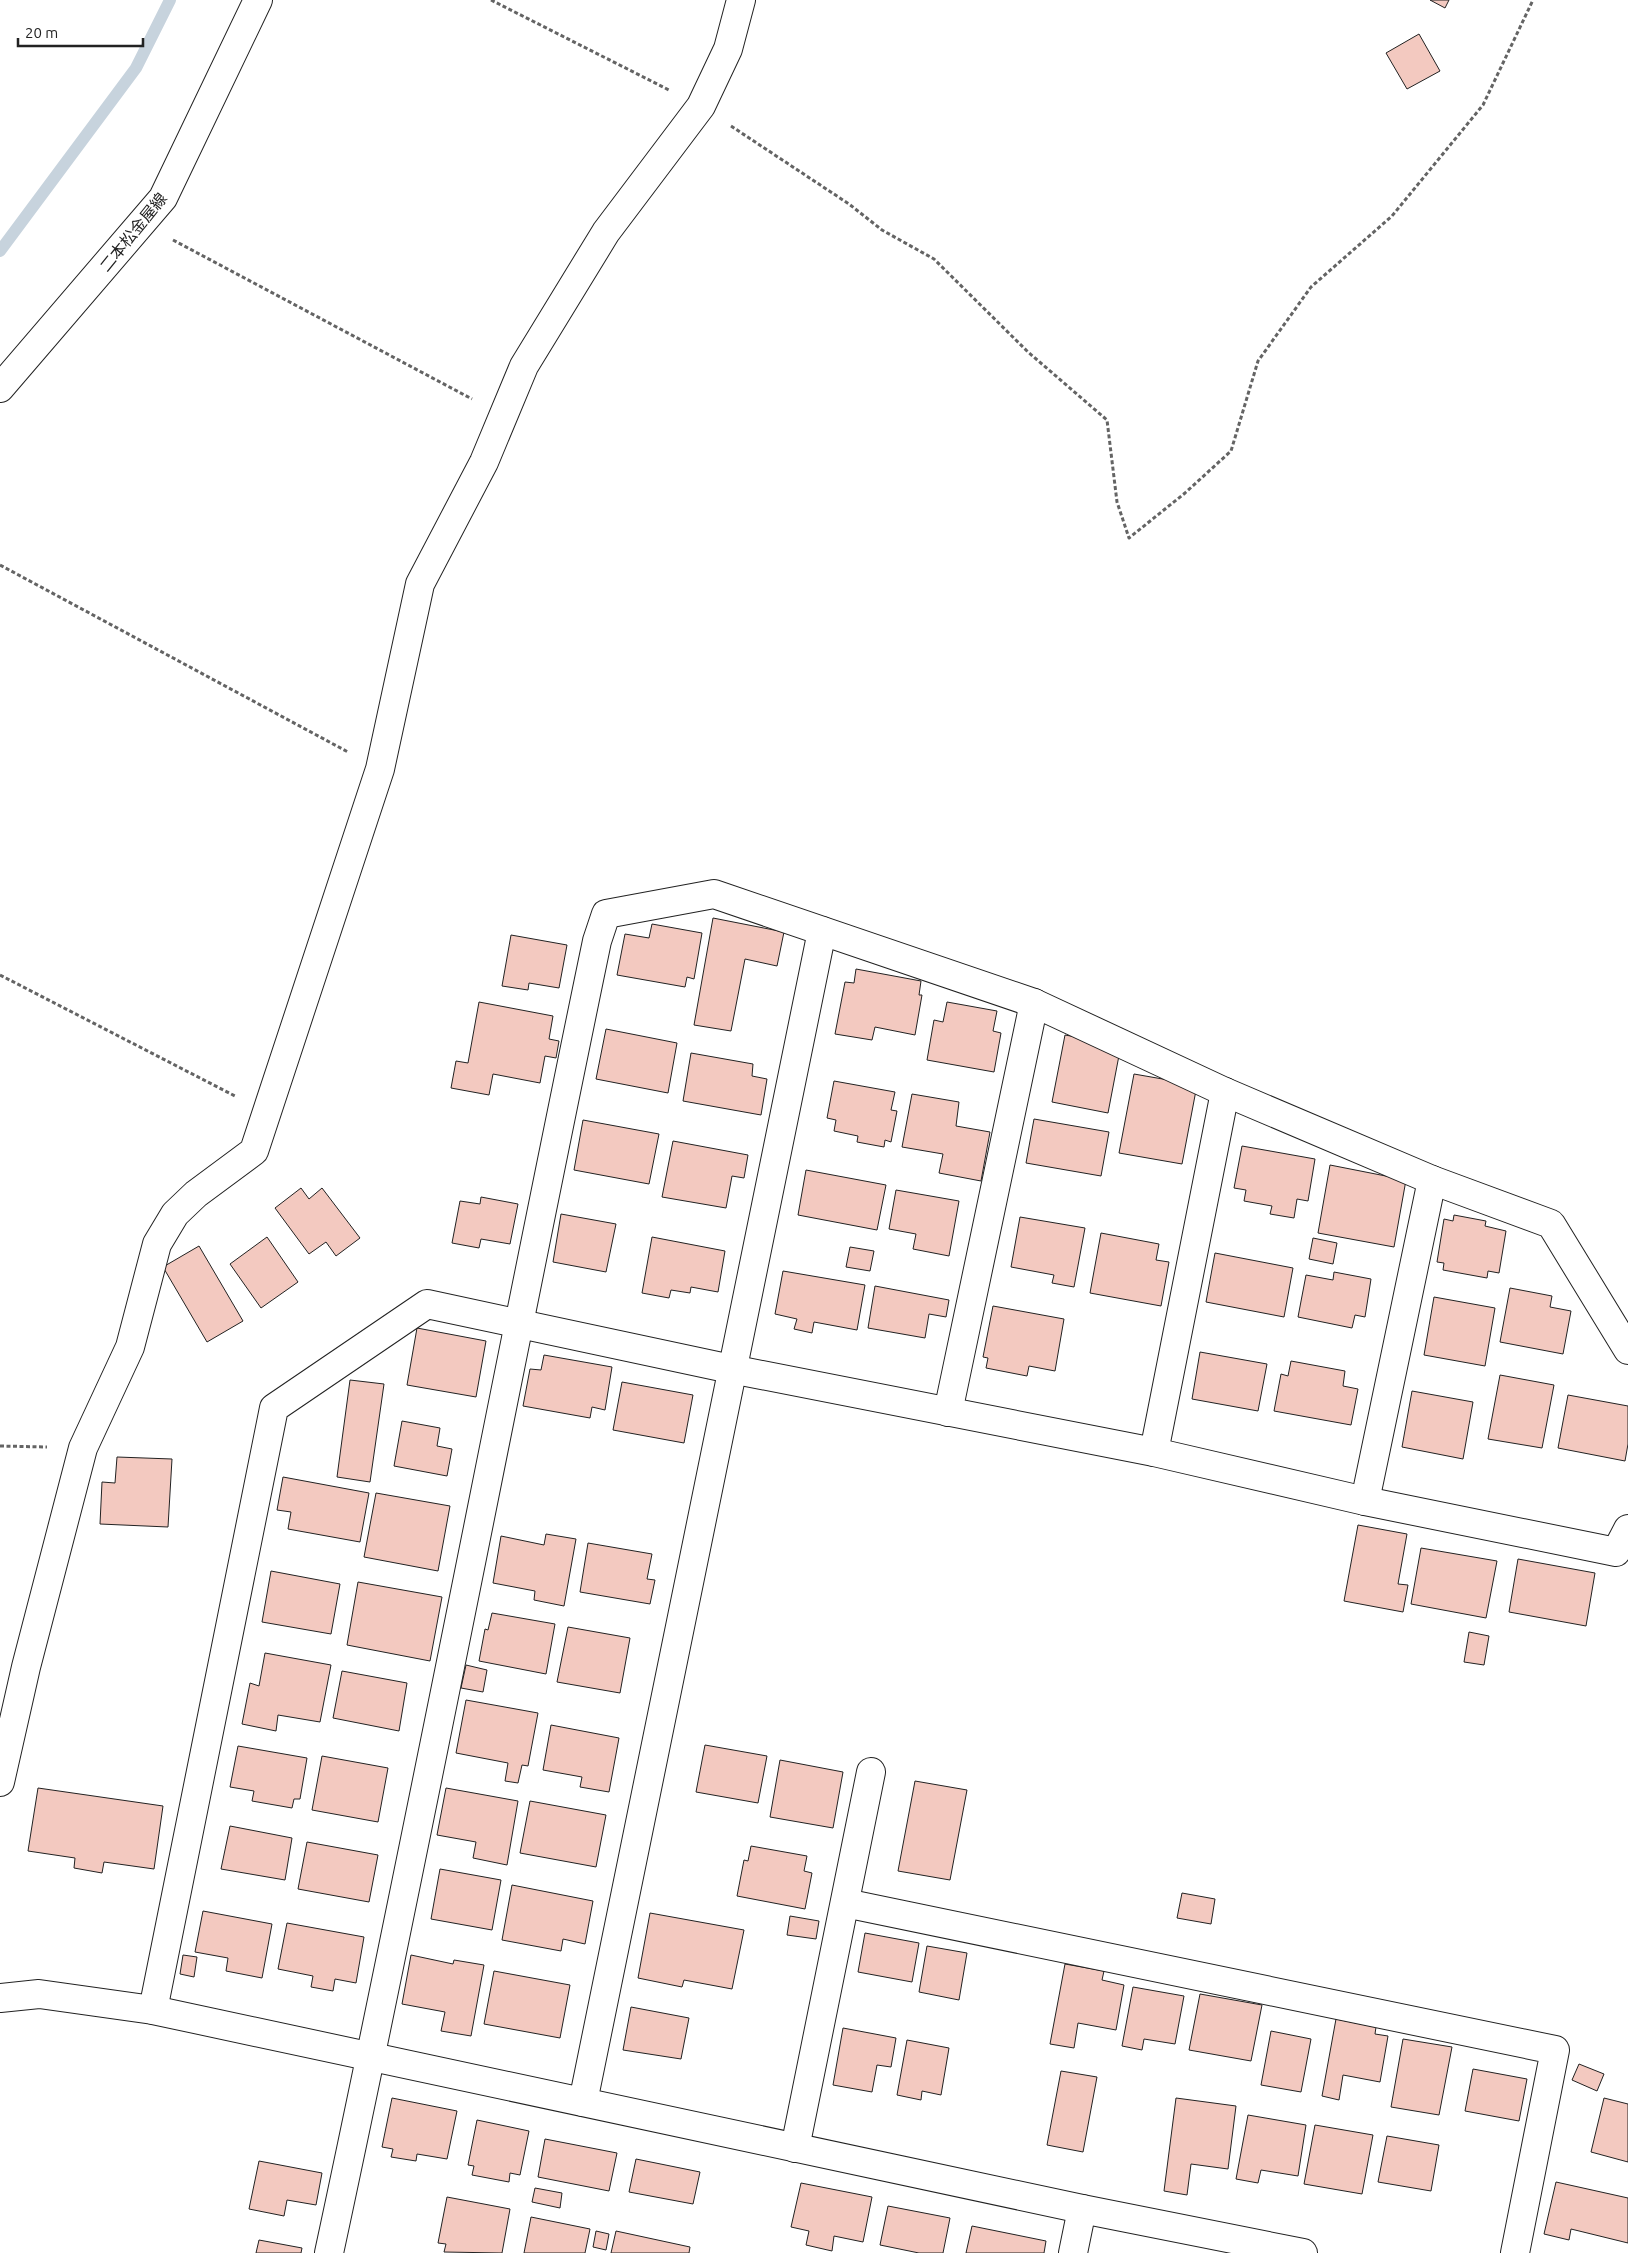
<svg xmlns="http://www.w3.org/2000/svg" width="1628" height="2253" viewBox="0 0 1628 2253" font-family="Ubuntu,'Noto Sans JP',sans-serif">
  <style>
    .lines { fill: none; stroke-linecap: round; stroke-linejoin: round }
    .stream { stroke: #c7d3dd; stroke-width: 12 }
    .building { fill: #f3c9c0; stroke: #222 }
    .street-casing { stroke: #222; stroke-width: 30 }
    .primary-casing { stroke: #222; stroke-width: 30 }
    .path { stroke: #646464; stroke-width: 3; stroke-dasharray: 4 2.5; stroke-linecap: butt }
    .street { stroke: #fff; stroke-width: 28 }
    .primary { stroke: #fff; stroke-width: 28 }
    .labels { text-anchor: middle; stroke-width: 4; stroke-linejoin: round; paint-order: stroke }
    .street-label { font-size: 16px; fill: #222; stroke: #fff }
  </style>
  <rect width="100%" height="100%" fill="#fff"/>
  <g class="lines">
    <polyline class="stream" points="0,251 136,68 170,0"/>
  </g>
  <g class="building">
    <polygon points="1430,0 1449,0 1445,8"/>
    <polygon points="1419,34 1440,71 1407,89 1386,53"/>
    <polygon points="713,918 784,932 777,966 745,959 731,1031 694,1025"/>
    <polygon points="652,924 702,933 694,979 687,977 685,987 617,975 625,934 649,938"/>
    <polygon points="511,935 567,945 559,988 529,983 528,990 502,986"/>
    <polygon points="856,969 921,981 919,995 922,995 915,1035 875,1027 872,1040 835,1034 845,982 854,983"/>
    <polygon points="479,1002 553,1016 549,1039 559,1041 556,1058 545,1056 540,1083 493,1074 489,1095 451,1088 456,1061 468,1063"/>
    <polygon points="947,1002 997,1011 993,1031 1001,1033 994,1072 927,1060 934,1020 943,1022"/>
    <polygon points="606,1029 677,1043 668,1093 596,1079"/>
    <polygon points="1065,1035 1121,1045 1108,1113 1052,1102"/>
    <polygon points="691,1053 753,1064 752,1076 767,1079 761,1115 683,1101"/>
    <polygon points="1134,1074 1197,1085 1182,1164 1119,1153"/>
    <polygon points="834,1081 895,1092 891,1110 897,1111 891,1142 885,1140 884,1147 857,1142 858,1136 834,1131 836,1120 827,1118"/>
    <polygon points="912,1094 959,1102 956,1126 990,1132 981,1181 939,1173 943,1154 902,1147"/>
    <polygon points="1034,1119 1109,1132 1101,1176 1026,1163"/>
    <polygon points="583,1120 659,1134 649,1184 574,1170"/>
    <polygon points="673,1141 748,1155 744,1178 732,1176 726,1208 662,1197"/>
    <polygon points="1242,1146 1315,1159 1308,1201 1297,1199 1294,1218 1270,1214 1272,1206 1244,1201 1246,1190 1234,1188"/>
    <polygon points="1330,1165 1406,1180 1394,1247 1318,1233"/>
    <polygon points="806,1170 886,1185 877,1230 798,1215"/>
    <polygon points="301,1188 309,1199 322,1188 360,1238 336,1256 326,1242 309,1254 275,1208"/>
    <polygon points="896,1190 959,1201 949,1256 913,1249 916,1234 889,1229"/>
    <polygon points="481,1197 518,1204 510,1244 481,1239 479,1248 452,1243 460,1201 480,1204"/>
    <polygon points="561,1214 616,1224 606,1272 553,1262"/>
    <polygon points="1454,1215 1486,1221 1485,1226 1506,1231 1499,1273 1488,1271 1487,1278 1443,1270 1444,1263 1437,1262 1444,1219 1453,1221"/>
    <polygon points="1020,1217 1085,1228 1074,1287 1052,1283 1054,1275 1011,1267"/>
    <polygon points="1101,1233 1159,1244 1156,1260 1169,1262 1161,1306 1090,1293"/>
    <polygon points="267,1237 298,1282 261,1308 230,1264"/>
    <polygon points="652,1237 725,1251 718,1292 691,1287 690,1293 671,1290 669,1298 642,1293"/>
    <polygon points="1313,1238 1337,1243 1333,1264 1309,1259"/>
    <polygon points="199,1246 243,1321 207,1342 163,1267"/>
    <polygon points="850,1247 874,1251 870,1271 846,1267"/>
    <polygon points="1215,1253 1293,1268 1284,1317 1206,1302"/>
    <polygon points="783,1271 865,1285 857,1330 814,1322 812,1333 794,1329 797,1319 775,1314"/>
    <polygon points="1334,1272 1371,1279 1365,1317 1355,1315 1352,1328 1298,1317 1306,1275 1333,1280"/>
    <polygon points="875,1286 949,1300 946,1317 929,1314 925,1338 868,1328"/>
    <polygon points="1510,1288 1552,1296 1550,1307 1571,1311 1563,1354 1500,1342"/>
    <polygon points="1434,1297 1495,1308 1485,1366 1424,1355"/>
    <polygon points="993,1306 1064,1319 1055,1371 1029,1366 1027,1376 986,1368 988,1358 983,1357"/>
    <polygon points="417,1328 486,1341 476,1397 407,1385"/>
    <polygon points="1200,1352 1267,1364 1258,1411 1192,1399"/>
    <polygon points="544,1355 612,1367 605,1410 592,1407 590,1418 523,1406 530,1369 541,1370"/>
    <polygon points="1291,1361 1345,1371 1343,1386 1358,1389 1351,1425 1274,1411 1281,1374 1288,1376"/>
    <polygon points="1500,1375 1554,1385 1542,1448 1488,1439"/>
    <polygon points="350,1380 384,1384 370,1482 337,1477"/>
    <polygon points="622,1382 693,1395 684,1443 613,1430"/>
    <polygon points="1412,1391 1473,1402 1463,1459 1402,1447"/>
    <polygon points="1568,1395 1628,1406 1628,1444 1625,1461 1558,1448"/>
    <polygon points="402,1421 440,1428 437,1446 452,1449 447,1476 394,1466"/>
    <polygon points="117,1457 172,1459 168,1527 100,1524 102,1482 115,1483"/>
    <polygon points="283,1477 369,1493 360,1542 288,1529 291,1512 277,1510"/>
    <polygon points="376,1493 450,1506 438,1571 364,1557"/>
    <polygon points="1358,1525 1407,1534 1398,1584 1408,1585 1403,1612 1344,1601"/>
    <polygon points="546,1534 576,1539 564,1606 534,1600 535,1591 493,1583 501,1536 544,1545"/>
    <polygon points="588,1543 652,1554 647,1579 655,1580 650,1604 580,1592"/>
    <polygon points="1421,1548 1497,1561 1486,1618 1411,1604"/>
    <polygon points="1518,1559 1595,1573 1586,1626 1509,1612"/>
    <polygon points="271,1571 340,1584 331,1634 262,1622"/>
    <polygon points="358,1582 442,1597 430,1661 347,1645"/>
    <polygon points="492,1613 555,1624 546,1674 479,1661 485,1629 488,1630"/>
    <polygon points="568,1627 630,1638 620,1693 557,1682"/>
    <polygon points="1469,1632 1489,1636 1484,1665 1464,1662"/>
    <polygon points="265,1653 331,1665 320,1722 278,1715 276,1731 242,1724 250,1683 259,1686"/>
    <polygon points="466,1665 487,1670 483,1692 461,1688"/>
    <polygon points="342,1671 407,1683 399,1731 333,1718"/>
    <polygon points="466,1700 538,1713 528,1766 522,1765 518,1783 505,1781 508,1763 456,1753"/>
    <polygon points="551,1725 619,1738 609,1792 580,1787 582,1777 543,1770"/>
    <polygon points="705,1745 767,1756 758,1803 696,1792"/>
    <polygon points="238,1746 307,1758 300,1799 294,1799 292,1808 252,1801 254,1791 230,1787"/>
    <polygon points="322,1756 388,1768 378,1822 312,1810"/>
    <polygon points="780,1760 843,1772 833,1828 770,1817"/>
    <polygon points="915,1781 967,1790 950,1880 898,1871"/>
    <polygon points="38,1788 163,1806 154,1869 104,1862 102,1873 74,1868 75,1858 28,1851"/>
    <polygon points="446,1788 518,1801 507,1865 473,1858 476,1842 437,1835"/>
    <polygon points="530,1801 606,1815 596,1867 520,1853"/>
    <polygon points="230,1826 292,1838 285,1880 221,1869"/>
    <polygon points="307,1842 378,1855 369,1902 298,1889"/>
    <polygon points="751,1846 807,1856 804,1871 812,1873 805,1909 737,1896 744,1860 748,1861"/>
    <polygon points="440,1869 501,1880 492,1930 431,1919"/>
    <polygon points="512,1885 593,1901 585,1944 563,1939 561,1951 502,1940"/>
    <polygon points="1182,1893 1215,1899 1211,1924 1177,1918"/>
    <polygon points="203,1911 272,1924 262,1978 226,1971 228,1958 195,1952"/>
    <polygon points="650,1913 744,1930 732,1989 684,1980 682,1987 638,1978"/>
    <polygon points="790,1916 819,1921 816,1939 787,1935"/>
    <polygon points="287,1923 364,1937 356,1983 335,1979 333,1991 311,1987 313,1976 278,1969"/>
    <polygon points="865,1933 919,1943 912,1982 858,1972"/>
    <polygon points="927,1946 967,1953 959,2000 919,1992"/>
    <polygon points="183,1955 197,1957 194,1977 180,1974"/>
    <polygon points="411,1955 453,1964 454,1960 484,1965 471,2036 441,2031 445,2012 402,2004"/>
    <polygon points="1065,1964 1104,1971 1102,1980 1124,1985 1116,2030 1078,2023 1074,2048 1050,2044"/>
    <polygon points="494,1971 570,1985 560,2038 484,2024"/>
    <polygon points="1133,1987 1184,1996 1175,2044 1144,2039 1142,2050 1122,2046"/>
    <polygon points="1200,1994 1262,2005 1251,2061 1189,2050"/>
    <polygon points="631,2007 689,2018 681,2059 623,2050"/>
    <polygon points="1336,2019 1376,2027 1375,2034 1388,2036 1380,2082 1343,2075 1339,2100 1322,2096"/>
    <polygon points="843,2028 896,2038 891,2067 877,2065 872,2092 833,2085"/>
    <polygon points="1271,2031 1311,2039 1301,2092 1261,2085"/>
    <polygon points="1403,2039 1452,2047 1439,2115 1391,2107"/>
    <polygon points="907,2040 949,2048 941,2095 922,2091 921,2100 897,2095"/>
    <polygon points="1579,2064 1604,2074 1597,2091 1572,2080"/>
    <polygon points="1473,2069 1527,2079 1519,2121 1465,2111"/>
    <polygon points="1061,2071 1097,2077 1083,2152 1047,2145"/>
    <polygon points="392,2098 457,2111 447,2159 417,2154 416,2161 391,2157 393,2149 382,2147"/>
    <polygon points="1176,2098 1236,2106 1228,2169 1191,2164 1187,2195 1164,2191"/>
    <polygon points="1604,2098 1628,2104 1628,2162 1591,2152"/>
    <polygon points="1248,2115 1306,2125 1298,2176 1261,2170 1258,2183 1236,2179"/>
    <polygon points="477,2120 529,2131 520,2175 510,2173 509,2182 472,2175 474,2166 468,2165"/>
    <polygon points="1315,2125 1373,2135 1362,2194 1304,2184"/>
    <polygon points="1387,2136 1439,2145 1431,2191 1378,2182"/>
    <polygon points="545,2139 617,2153 609,2191 538,2177"/>
    <polygon points="636,2159 700,2172 693,2204 629,2192"/>
    <polygon points="259,2161 322,2173 316,2205 287,2200 284,2216 249,2209"/>
    <polygon points="1556,2182 1628,2198 1628,2243 1571,2229 1569,2240 1544,2234"/>
    <polygon points="801,2183 872,2197 863,2242 834,2236 832,2251 806,2245 809,2231 791,2227"/>
    <polygon points="535,2188 562,2193 560,2208 532,2202"/>
    <polygon points="447,2197 510,2209 502,2253 444,2252 446,2244 438,2243"/>
    <polygon points="888,2206 950,2218 943,2253 919,2253 880,2245"/>
    <polygon points="531,2217 590,2229 585,2253 524,2253"/>
    <polygon points="972,2226 1046,2241 1044,2253 966,2253"/>
    <polygon points="596,2231 609,2234 606,2250 593,2247"/>
    <polygon points="616,2231 690,2247 689,2253 611,2253"/>
    <polygon points="259,2240 302,2248 301,2253 256,2253"/>
  </g>
  <g class="lines">
    <defs>
      <g id="street">
        <polyline points="948,1412 1034,1003"/>
        <polyline points="1154,1452 1225,1092"/>
        <polyline points="1365,1501 1432,1180"/>
        <polyline points="0,1782 26,1667 83,1448 130,1347 157,1244 175,1214 196,1194 254,1151 380,769 420,584 484,462 524,366 606,232 701,106 728,49 741,0"/>
        <polyline points="845,1903 1555,2050 1515,2253"/>
        <polyline points="0,1998 39,1994 153,2010 1082,2209 1303,2253"/>
        <polyline points="153,2010 274,1408 427,1304 731,1369 1154,1452 1365,1501 1616,1552 1628,1529"/>
        <polyline points="583,2102 822,931"/>
        <polyline points="795,2148 871,1772"/>
        <path d="M329,2253C423,1816 506,1378 597,941L606,914L714,894L1034,1003L1225,1092L1432,1180L1551,1224L1628,1350"/>
        <polyline points="1073,2253 1082,2209"/>
      </g>
      <polyline id="primary" points="0,388 163,198 258,0"/>
    </defs>
    <use href="#street" class="street-casing"/>
    <use href="#primary" class="primary-casing"/>
    <g class="path">
      <polyline points="491,0 669,90"/>
      <polyline points="731,126 849,204 882,230 934,259 1028,352 1107,420 1117,502 1129,538 1185,493 1231,451 1258,361 1311,287 1392,216 1483,105 1533,0"/>
      <polyline points="173,240 472,399"/>
      <polyline points="0,565 348,752"/>
      <polyline points="0,975 235,1096"/>
      <polyline points="0,1446 47,1447"/>
    </g>
    <use href="#street" class="street"/>
    <use href="#primary" class="primary"/>
  </g>
  <g class="labels">
    <g class="street-label">
      <text transform="translate(133 232) rotate(-51)" y="6">二本松金屋線</text>
    </g>
  </g>
  <path d="M18 38v8h125v-8" fill="none" stroke="#222222" stroke-width="2.5"/>
  <text x="25" y="38" font-size="15" fill="#222222" stroke="#ffffff" stroke-width="4" paint-order="stroke">20 m</text>
</svg>
